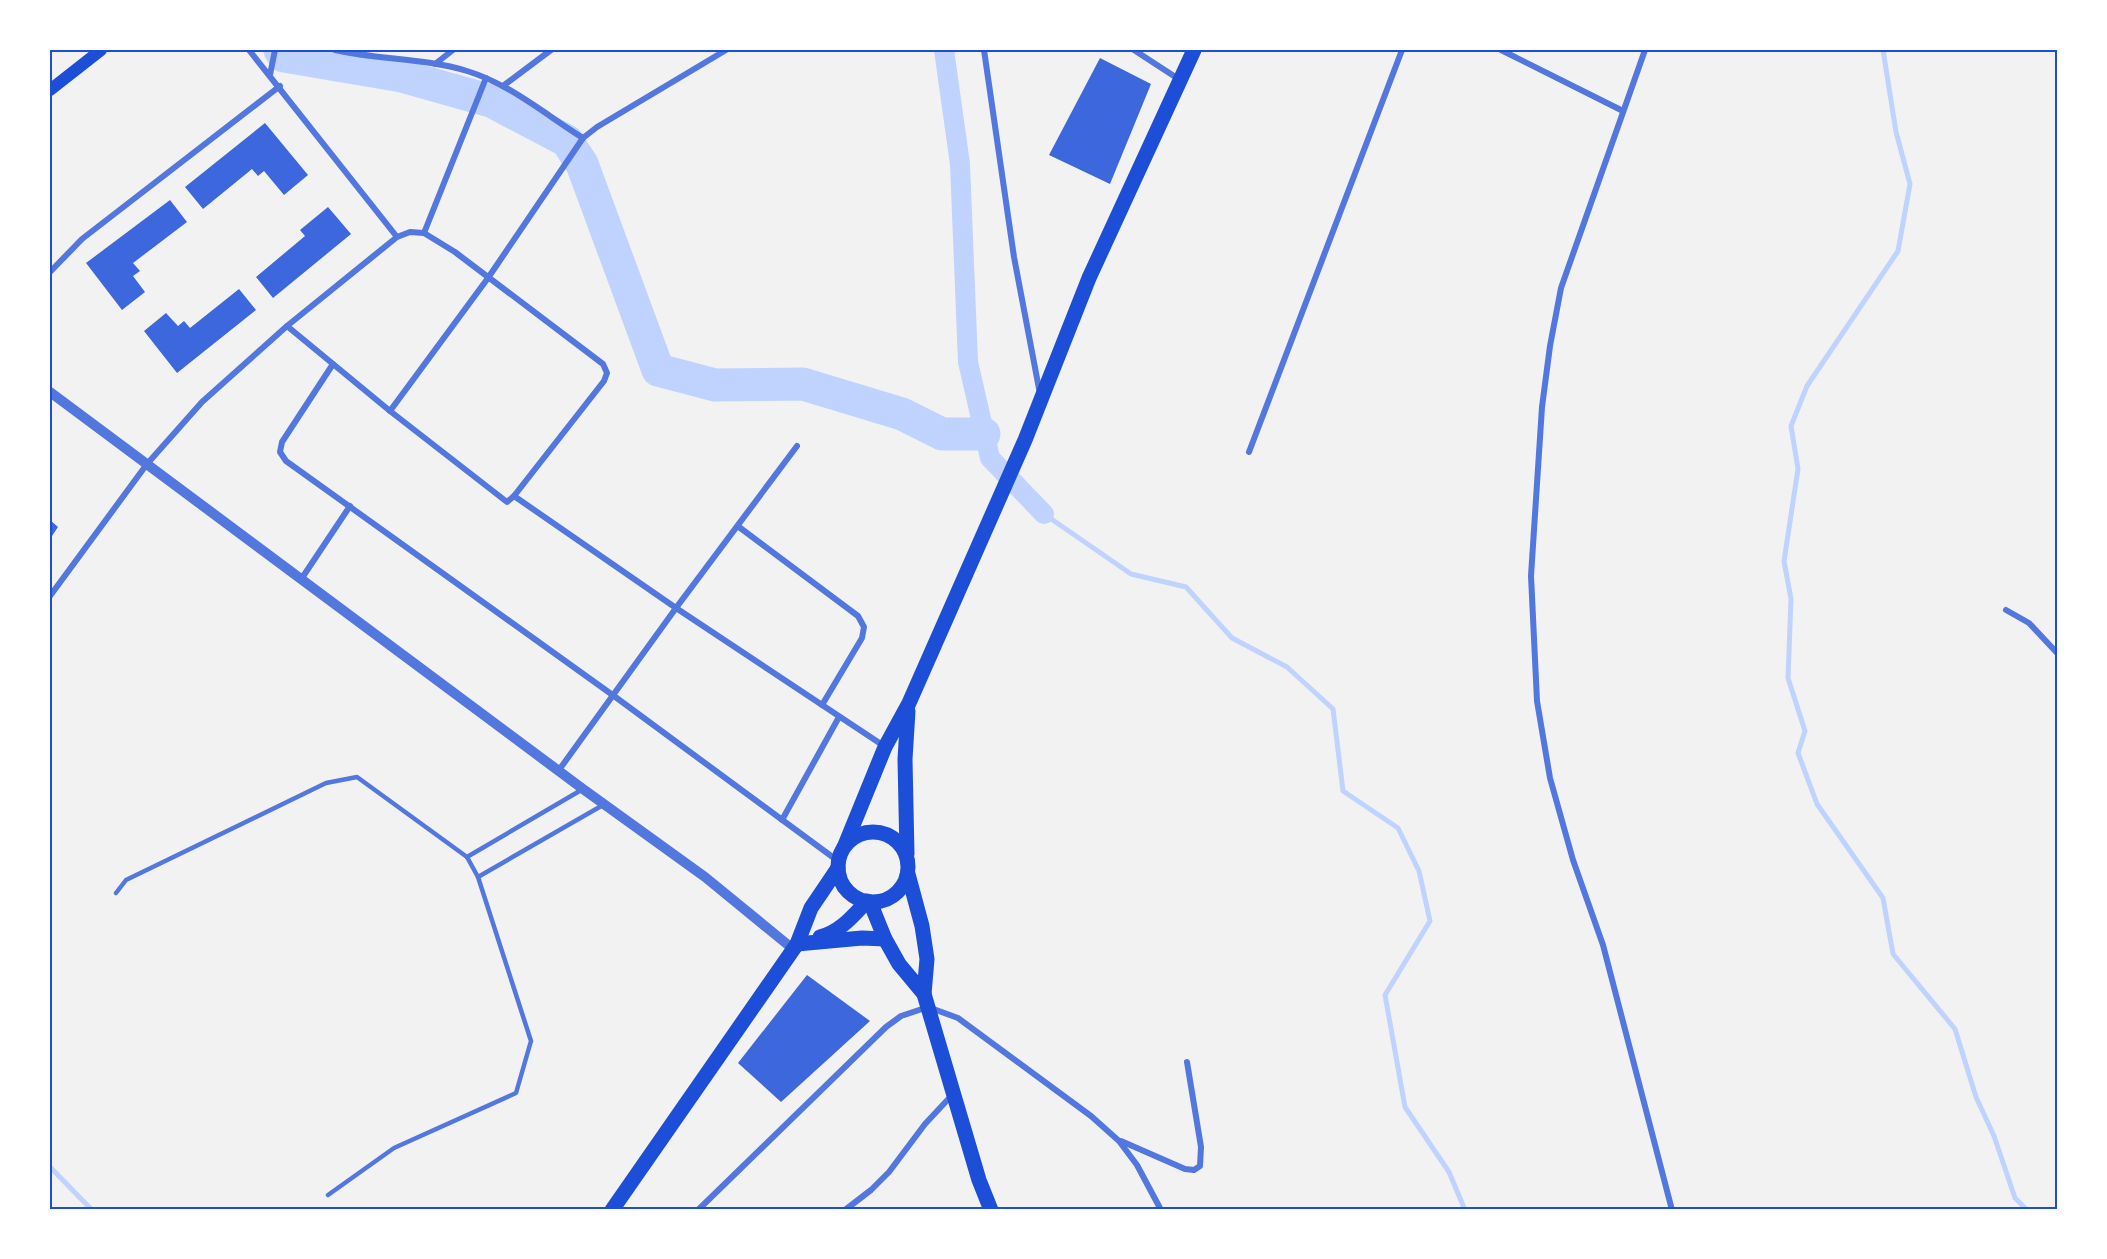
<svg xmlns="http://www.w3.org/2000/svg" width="2107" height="1259" viewBox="0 0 2107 1259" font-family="Lato,sans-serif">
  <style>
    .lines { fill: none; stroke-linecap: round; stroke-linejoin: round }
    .stream { stroke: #bfd3fe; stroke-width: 5 }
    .canal { stroke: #bfd3fe; stroke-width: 20 }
    .river { stroke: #bfd3fe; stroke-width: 33 }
    .building { fill: #3d67dc }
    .service { stroke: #5277de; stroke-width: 4.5 }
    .minor { stroke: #5277de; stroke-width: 6 }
    .tertiary { stroke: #5277de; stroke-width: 10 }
    .secondary { stroke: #1d4ed8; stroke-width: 12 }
    .primary { stroke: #1d4ed8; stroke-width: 15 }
    .neatline { fill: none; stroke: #1d4ed8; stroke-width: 2 }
  </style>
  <rect width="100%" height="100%" fill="#f2f2f2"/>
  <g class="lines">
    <g class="stream">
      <polyline points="1883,50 1896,132 1910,184 1898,251 1807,386 1791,426 1798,469 1784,561 1791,599 1788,678 1805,731 1798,753 1817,804 1883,898 1893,954 1955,1029 1976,1097 1994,1136 2015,1198 2027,1210"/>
      <polyline points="1044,514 1131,574 1186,587 1232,638 1287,667 1333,709 1343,791 1398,828 1419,871 1430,921 1385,995 1405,1107 1449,1172 1465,1210"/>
      <polyline points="50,1167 92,1210"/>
    </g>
    <polyline class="canal" points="944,50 960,164 968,362 990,458 1044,514"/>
    <polyline class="river" points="280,50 284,56 402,76 491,101 567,141 582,164 658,370 715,385 803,384 902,414 942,434 984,434"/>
  </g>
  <g class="building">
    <polygon points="1100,58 1151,84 1110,184 1049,155"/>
    <polygon points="265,123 308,175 284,195 264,171 258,176 252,169 203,209 185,187"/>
    <polygon points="170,200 187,222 133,263 140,271 133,276 145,292 122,310 86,263"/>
    <polygon points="328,207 351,234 273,298 256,277 305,236 300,230"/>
    <polygon points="239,289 256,310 177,373 144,331 166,313 178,326 184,321 190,328"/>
    <polygon points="50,520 58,527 50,539"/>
    <polygon points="807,975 870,1021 781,1102 738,1063"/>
  </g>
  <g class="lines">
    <g class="service">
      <polyline points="467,857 583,789"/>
      <polyline points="478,877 603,805"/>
      <polyline points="116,893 126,880 326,783 357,777 467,857 478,877 531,1041 516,1093 394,1148 328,1195"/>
    </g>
    <g class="minor">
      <polyline points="249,50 397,237"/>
      <path d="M335,50C379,60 425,58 467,71C510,84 546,115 583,138"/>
      <polyline points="984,50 1014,257 1040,394"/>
      <polyline points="1134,50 1180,80"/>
      <polyline points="1501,50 1623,111"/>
      <polyline points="1645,50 1561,288 1550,346 1542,407 1531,576 1537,701 1550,778 1573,860 1603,945 1672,1210"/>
      <polyline points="435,64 453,50"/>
      <polyline points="270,75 275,50"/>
      <polyline points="503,86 551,50"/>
      <polyline points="424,233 486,78"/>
      <polyline points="50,272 82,239 280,86"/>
      <polyline points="333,364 282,442 280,452 286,461 614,696 838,861"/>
      <polyline points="390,411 488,278 583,138 597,127 726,50"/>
      <polyline points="1249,452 1402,50"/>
      <polyline points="514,496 676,608 884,746"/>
      <polyline points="739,527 858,616 864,627 862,638 822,705"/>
      <polyline points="302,578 350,506"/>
      <polyline points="50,596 147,464 202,402 287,326 397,237 410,232 424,233 455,252 603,364 607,373 604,381 514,496 507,502 390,411 287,326"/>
      <polyline points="2006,610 2029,623 2058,654"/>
      <polyline points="559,770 676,608 797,446"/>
      <polyline points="782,820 839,717"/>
      <polyline points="1121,1141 1185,1169 1194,1170 1200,1166 1201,1147 1187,1062"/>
      <polyline points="698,1210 886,1027 901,1016 928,1007 958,1018 1091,1116 1119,1141 1137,1165 1161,1210"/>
      <polyline points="845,1210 871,1190 889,1172 925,1124 953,1094"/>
    </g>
    <polyline class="tertiary" points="50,392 583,789 705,877 793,949"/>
    <polyline class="secondary" points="50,90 101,50"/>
    <g class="primary">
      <circle cx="873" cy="867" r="35"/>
      <polyline points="845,845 885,747 909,703 1025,440 1089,278 1194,50"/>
      <polyline points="907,854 905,759 908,711"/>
      <polyline points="908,874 922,926 927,959 924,994"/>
      <polyline points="870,902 885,939 899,964 924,994 979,1180 991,1210"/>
      <path d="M820,937C841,931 852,917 867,901"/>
      <polyline points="797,944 862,938 885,939"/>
      <polyline points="612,1210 797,944 811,908 838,868"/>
    </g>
  </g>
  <rect width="2107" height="1259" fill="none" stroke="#ffffff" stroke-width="102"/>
  <rect x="51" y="51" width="2005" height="1157" class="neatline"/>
</svg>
